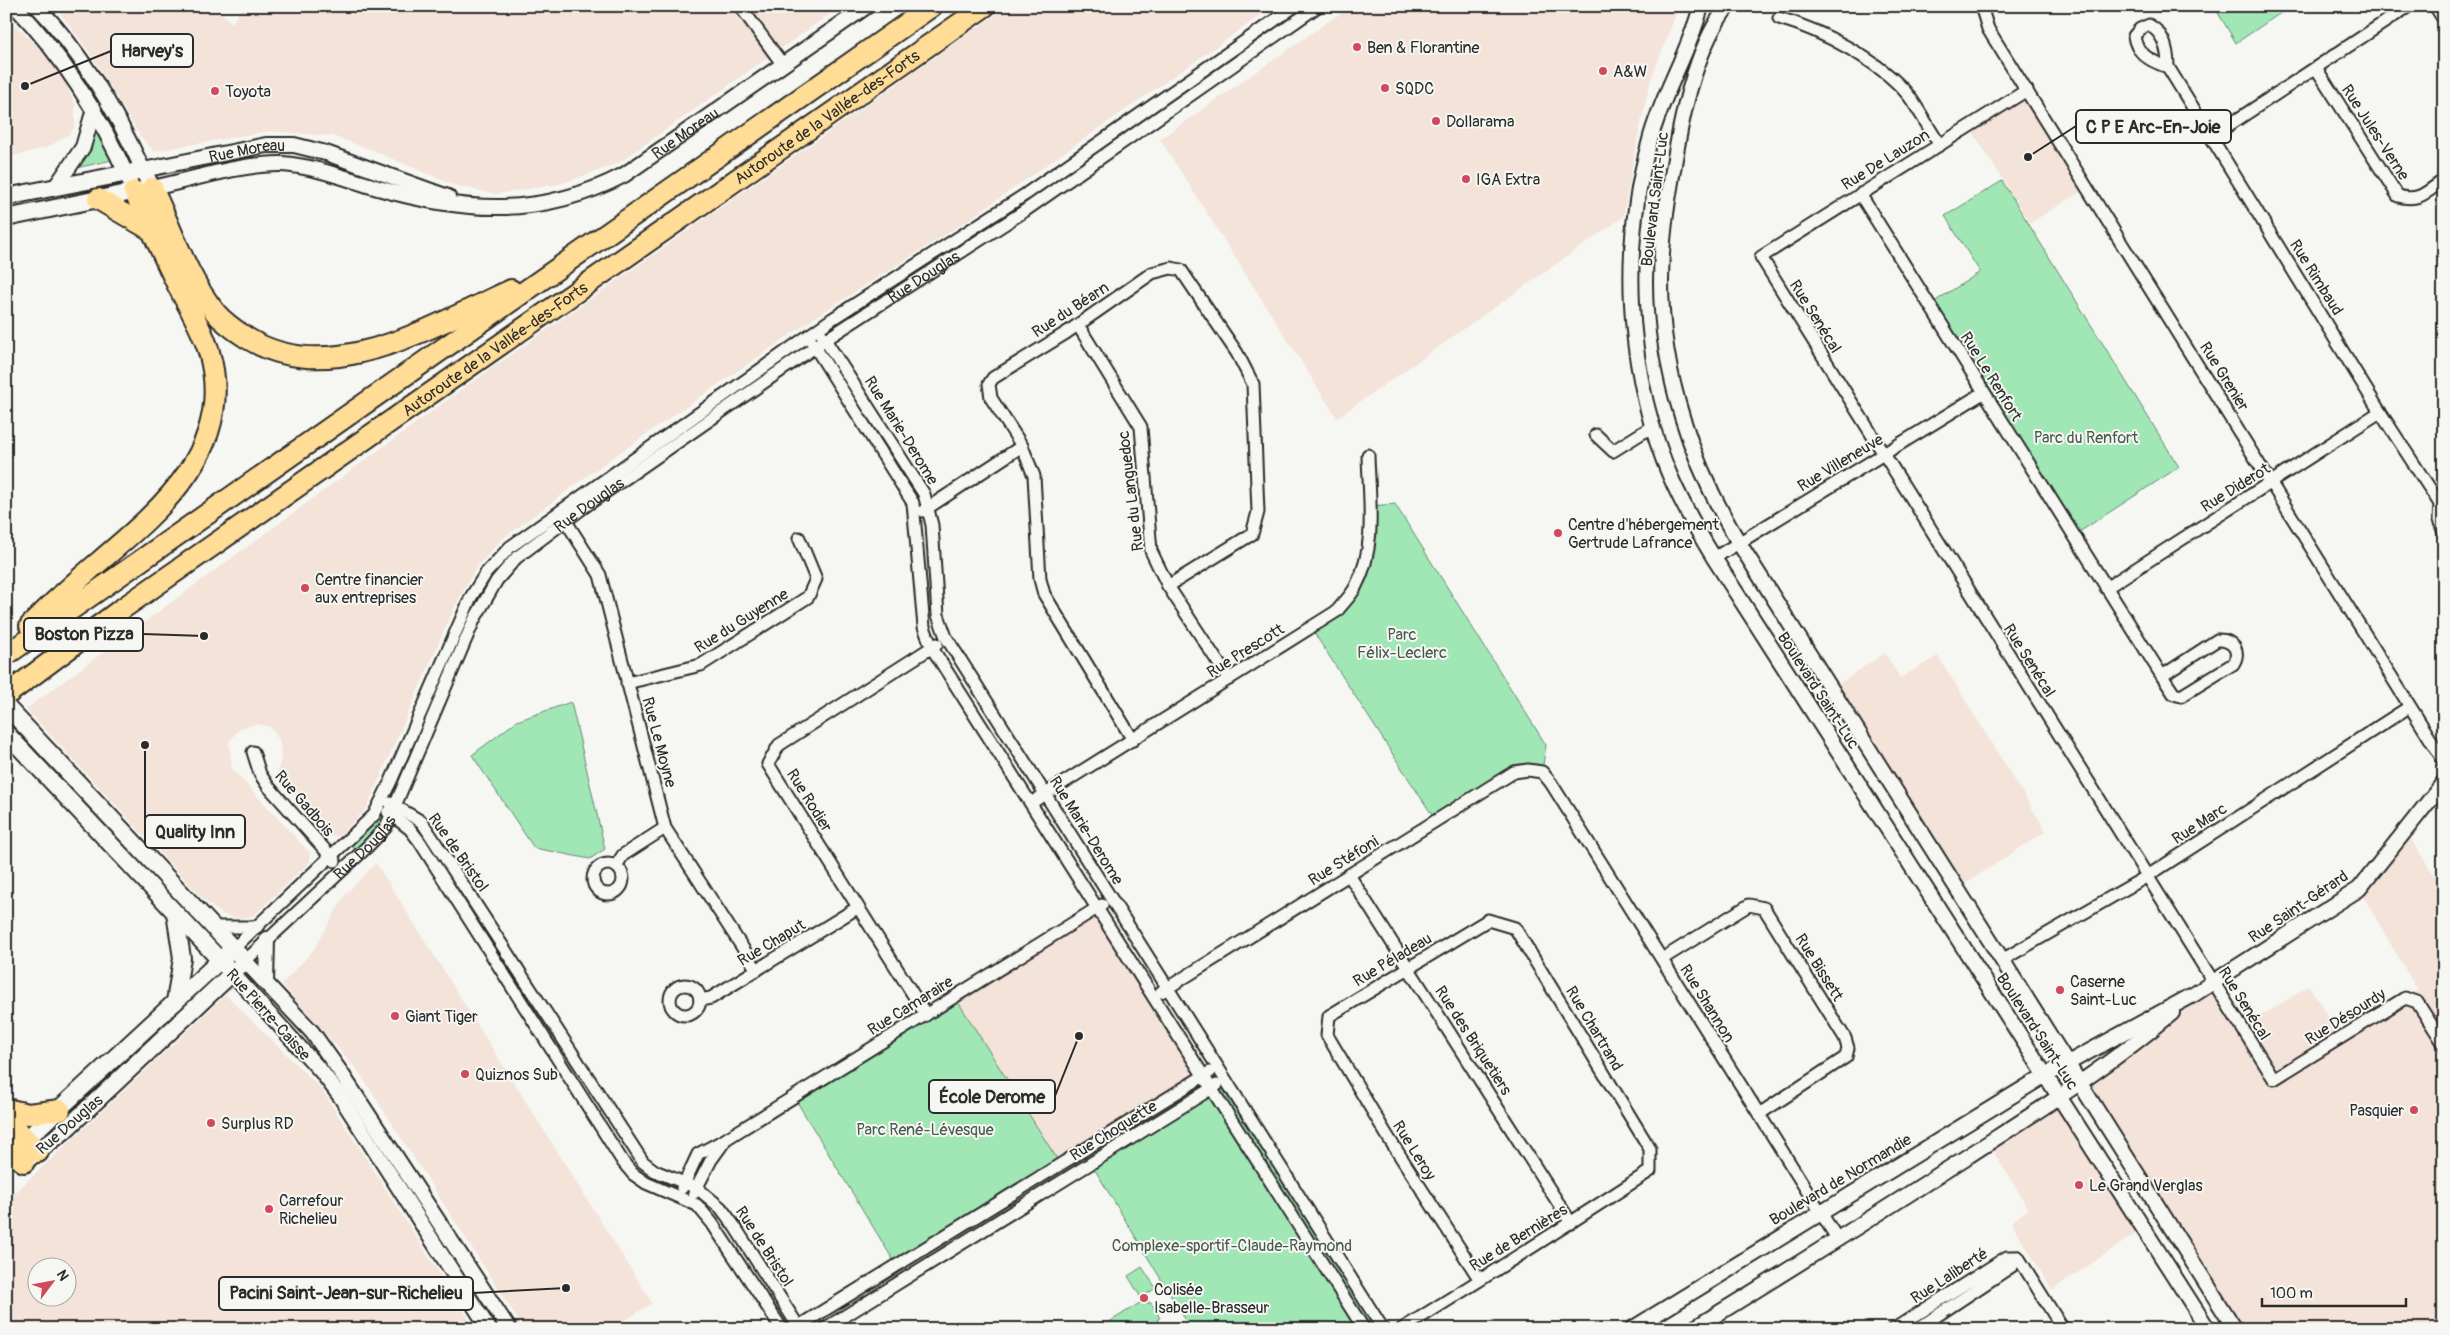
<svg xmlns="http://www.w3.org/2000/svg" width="2450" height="1335" font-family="Pangolin,sans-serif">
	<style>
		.built { fill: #f3e3d9; fill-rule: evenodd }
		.green { fill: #a0e7b5; stroke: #668970 }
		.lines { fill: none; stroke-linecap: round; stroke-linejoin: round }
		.minor-casing { stroke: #2b2b2b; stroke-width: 15 }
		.tertiary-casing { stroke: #2b2b2b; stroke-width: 18 }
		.secondary-casing { stroke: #2b2b2b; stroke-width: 20 }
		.motorway-casing { stroke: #2b2b2b; stroke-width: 24 }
		.minor { stroke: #f6f6f2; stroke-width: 11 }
		.tertiary { stroke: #f6f6f2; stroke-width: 14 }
		.secondary { stroke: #f6f6f2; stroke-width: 16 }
		.motorway { stroke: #ffdd96; stroke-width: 20 }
		.poi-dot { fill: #d1495b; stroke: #f6f6f2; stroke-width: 2 }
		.labels { text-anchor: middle; stroke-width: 4; stroke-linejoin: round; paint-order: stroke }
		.poi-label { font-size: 16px; fill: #2b2b2b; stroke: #f6f6f2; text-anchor: start }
		.street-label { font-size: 16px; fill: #2b2b2b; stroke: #f6f6f2 }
		.park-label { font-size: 16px; fill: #485a4e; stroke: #f6f6f2 }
		.leader { fill: none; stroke: #2b2b2b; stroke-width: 2 }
		.callout-dot { fill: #2b2b2b; stroke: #f6f6f2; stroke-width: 2 }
		.callout { fill: #f6f6f2; stroke: #2b2b2b; stroke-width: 2 }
		.callout-label { font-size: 18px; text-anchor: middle; font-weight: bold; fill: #2b2b2b }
	</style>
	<rect width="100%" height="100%" fill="#f6f6f2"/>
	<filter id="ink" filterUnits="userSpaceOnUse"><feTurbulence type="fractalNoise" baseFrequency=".02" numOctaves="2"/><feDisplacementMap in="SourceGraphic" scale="10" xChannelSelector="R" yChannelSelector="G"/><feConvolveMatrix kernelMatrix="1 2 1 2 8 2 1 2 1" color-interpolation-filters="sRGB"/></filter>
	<g filter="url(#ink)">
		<g class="built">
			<polygon points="55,6 214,6 232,23 243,6 841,6 617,164 560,184 496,194 456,186 370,149 332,136 270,131 154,151 141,137 90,53"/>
			<polygon points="1008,6 1274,6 962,224 820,314 609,460 502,539 475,569 454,608 366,809 339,836 330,836 277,775 281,758 280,741 270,727 258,724 243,727 236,732 229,743 232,769 310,853 310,862 253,916 238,918 224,915 206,902 26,709 461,390"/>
			<polygon points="1351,6 1679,6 1650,82 1637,140 1623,217 1337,418 1160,139"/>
			<polygon points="6,16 41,50 63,77 75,105 75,127 68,135 48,147 6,158"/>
			<polygon points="2027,90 2085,189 2030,223 1969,126"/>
			<polygon points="1885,653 1900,678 1938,656 2046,831 1957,889 1831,689"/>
			<polygon points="2404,829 2444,890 2444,1329 2235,1329 2080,1082 2213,983 2242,1028 2309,986 2341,1037 2418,991 2359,889"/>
			<polygon points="376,863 652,1303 611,1329 524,1329 359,1072 282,984 313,951 345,895"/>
			<polygon points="1097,908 1203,1076 1059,1162 955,997"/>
			<path d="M226 995 322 1090 475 1329H6V1191L16 1192ZM38 1268H68V1298H38Z"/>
			<polygon points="2059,1097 2144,1228 2052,1290 2011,1222 2029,1209 1988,1143"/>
		</g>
		<g class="green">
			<polygon points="2214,6 2291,6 2236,43"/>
			<polygon points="96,127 112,160 76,168"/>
			<polygon points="2002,181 2179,467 2073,536 1931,304 1980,272 1945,216"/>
			<polygon points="1395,504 1546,745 1542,772 1528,770 1436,821 1311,628 1356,586 1370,506"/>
			<polygon points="571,702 605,849 590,859 534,848 472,755 517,721"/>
			<polygon points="380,815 385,818 382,824 356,851 351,845 374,825"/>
			<polygon points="955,997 1059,1162 895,1263 794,1097"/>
			<path d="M121 1061 122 1063C98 1091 74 1115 44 1136L42 1135Z"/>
			<polygon points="1217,1081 1382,1329 1191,1329 1089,1160"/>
			<polygon points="1142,1267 1156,1288 1145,1295 1149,1301 1147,1303 1151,1303 1160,1318 1157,1320 1161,1327 1166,1323 1169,1329 1098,1329 1143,1301 1128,1276"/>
		</g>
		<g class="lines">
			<g class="minor-casing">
				<g id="minor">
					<polyline points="740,6 783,65"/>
					<polyline points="1981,6 1988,29 2444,761"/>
					<polyline points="2435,6 2444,20"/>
					<path d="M1779 18C1821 30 1881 61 1909 96 1920 111 1929 129 1940 145"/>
					<path d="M2168 67C2152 62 2136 54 2134 36L2140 29 2149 25C2164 33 2168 50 2168 67L2380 412 2440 504 2444 505"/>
					<path d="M2316 68 2398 196C2420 202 2426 192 2444 180"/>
					<polyline points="2027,90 1761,257 2274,1079 2405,998 2417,1002 2444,1044"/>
					<polyline points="2211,137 2409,6"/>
					<path d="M1860 194 2162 676 2174 694 2181 696 2233 664C2242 651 2232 639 2217 640L2162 676"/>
					<polyline points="1078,325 1141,427 1151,551 1168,586 1229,679"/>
					<polyline points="822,335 924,494 932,525 938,615 946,637 1383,1329"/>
					<polyline points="812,342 913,503 924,627 932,648 1364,1329"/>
					<polyline points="1596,435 1613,451 1653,426"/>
					<polyline points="2440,504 2439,520 2444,532"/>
					<polyline points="923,511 1022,446"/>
					<polyline points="562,515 600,575 665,828 757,970"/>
					<polyline points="1714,558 1983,393"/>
					<polyline points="2106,588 2380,412"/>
					<polyline points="627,683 701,665 808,597 816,579 799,538"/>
					<polyline points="1133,740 1044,594 1040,579 1034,476 1022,446 991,398 989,384 993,378 1066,333 1152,273 1171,268 1181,270 1237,353 1253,384 1258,512 1252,534 1168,586"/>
					<polyline points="253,752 260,774 268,786 335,861"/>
					<polyline points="390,803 422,822 643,1162 655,1171 697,1188 721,1208 735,1227 800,1329"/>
					<path d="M1031 803 1337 611C1343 603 1352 595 1356 586 1377 547 1369 497 1368 455"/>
					<polyline points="388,812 410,829 420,842 623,1162 633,1174 646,1183 697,1205 712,1223 782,1329"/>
					<circle cx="608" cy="879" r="15"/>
					<polyline points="616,866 623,855 665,828"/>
					<polyline points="1349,875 1571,1223"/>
					<polyline points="213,927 257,927"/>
					<polyline points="233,949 374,815 391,781 471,597 486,573 510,547 832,319 1026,194 1295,6"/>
					<polyline points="1662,959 1749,905 1764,908 1845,1038 1848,1048 1846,1057 1759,1114"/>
					<polyline points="2002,960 2146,877 2409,707"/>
					<path id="s1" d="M245 961 367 847 386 827 474 620 497 580 516 558 584 507 825 340 1023 212 1318 6"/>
					<circle cx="685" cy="1000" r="15"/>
					<polyline points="1161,992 1514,772 1528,770 1542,772 1551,783 1838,1240"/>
					<polyline points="700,1000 711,998 857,908"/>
					<polyline points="926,1015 768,764 779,745 937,644"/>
					<polyline points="682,1188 698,1154 726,1139 1102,905"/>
					<polyline points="694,1193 711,1160 724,1142"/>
					<polyline points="2018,1257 2063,1329"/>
					<polyline points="794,1329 1210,1072"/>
					<polyline points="824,1329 1217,1085"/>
					<path d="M1402 1329C1485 1277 1568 1225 1650 1171V1149L1515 928 1488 920 1329 1016 1327 1035 1388 1137 1480 1280"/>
					<polyline points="1894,1329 2007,1257 2018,1257 2012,1266 1917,1329"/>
				</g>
			</g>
			<g class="tertiary-casing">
				<g id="tertiary">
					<path d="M15 6C65 58 101 117 130 182"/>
					<path id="s2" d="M37 6C82 53 116 111 143 170L266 145H294L326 153 448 197"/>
					<path d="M1701 6C1689 53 1662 94 1650 140 1621 244 1626 360 1664 461 1677 495 1695 527 1714 558L2208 1329"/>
					<path d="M1728 6C1700 40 1684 104 1677 147 1669 192 1661 236 1661 282 1661 374 1692 465 1739 543L2235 1329"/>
					<polyline points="56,186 83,147 94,109"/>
					<path id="s3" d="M152 188C191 180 243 163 282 164 314 166 347 179 378 188 465 213 542 218 624 175L867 6"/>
					<polyline points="245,961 312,1032 339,1070 509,1329"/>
					<polyline points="233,974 321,1071 340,1096 489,1329"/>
					<polyline points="266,983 267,939"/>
					<polyline points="1632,1329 2044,1076 2193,995 2359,889 2444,782"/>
					<path d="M1693 1329C1784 1273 1875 1216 1965 1158 2036 1112 2107 1068 2172 1013"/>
				</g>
			</g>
			<g class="secondary-casing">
				<g id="secondary">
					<polyline points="6,197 143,170 152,188 6,218"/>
					<polyline points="6,706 245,961 64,1131 28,1159"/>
					<polyline points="6,733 233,974"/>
					<polyline points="175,1002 182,958 175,913"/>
					<polyline points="18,1147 228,953"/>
				</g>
			</g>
			<g class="motorway-casing">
				<g id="motorway">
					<path d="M152 188C172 229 186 276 215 312 224 323 236 331 247 338 331 390 433 325 511 290"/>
					<polyline points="98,199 151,230"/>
					<path d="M30 626C50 605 71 586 93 567 159 511 237 449 209 352 202 328 188 306 177 284 162 253 148 222 134 191"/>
					<polyline points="6,655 932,6"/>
					<path id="s4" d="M6 695 119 611 985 6"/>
					<polyline points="6,1109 28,1114 60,1110"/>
					<polyline points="6,1112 16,1129 38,1152"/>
					<polyline points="6,1149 24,1162"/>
				</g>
			</g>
			<use href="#minor" class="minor"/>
			<use href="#tertiary" class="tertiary"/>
			<use href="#secondary" class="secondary"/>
			<use href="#motorway" class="motorway"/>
		</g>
	</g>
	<g class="poi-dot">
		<circle cx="1357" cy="47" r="5"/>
		<circle cx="1603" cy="71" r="5"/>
		<circle cx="1385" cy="88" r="5"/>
		<circle cx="215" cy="91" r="5"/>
		<circle cx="1436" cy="121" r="5"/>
		<circle cx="1466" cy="179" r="5"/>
		<circle cx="1558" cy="533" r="5"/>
		<circle cx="305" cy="588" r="5"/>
		<circle cx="2060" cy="990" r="5"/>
		<circle cx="395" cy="1016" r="5"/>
		<circle cx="465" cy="1074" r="5"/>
		<circle cx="2414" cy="1110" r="5"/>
		<circle cx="211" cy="1123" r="5"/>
		<circle cx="2079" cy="1185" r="5"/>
		<circle cx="269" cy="1209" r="5"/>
		<circle cx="1144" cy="1298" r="5"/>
	</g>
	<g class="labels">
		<g class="poi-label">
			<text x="1367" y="53">Ben &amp; Florantine</text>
			<text x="1613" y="77">A&amp;W</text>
			<text x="1395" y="94">SQDC</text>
			<text x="225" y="97">Toyota</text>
			<text x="1446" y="127">Dollarama</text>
			<text x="1476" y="185">IGA Extra</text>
			<text x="1568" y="530">Centre d'hébergement<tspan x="1568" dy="18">Gertrude Lafrance</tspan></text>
			<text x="315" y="585">Centre financier<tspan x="315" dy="18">aux entreprises</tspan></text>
			<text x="2070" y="987">Caserne<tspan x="2070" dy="18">Saint-Luc</tspan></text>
			<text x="405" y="1022">Giant Tiger</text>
			<text x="475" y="1080">Quiznos Sub</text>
			<text x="2404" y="1116" text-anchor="end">Pasquier</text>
			<text x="221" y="1129">Surplus RD</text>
			<text x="2089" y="1191">Le Grand Verglas</text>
			<text x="279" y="1206">Carrefour<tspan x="279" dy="18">Richelieu</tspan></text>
			<text x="1154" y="1295">Colisée<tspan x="1154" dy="18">Isabelle-Brasseur</tspan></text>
		</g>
		<g class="street-label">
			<text dy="6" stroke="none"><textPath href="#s4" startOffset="1004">Autoroute de la Vallée-des-Forts</textPath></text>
			<text transform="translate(2376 132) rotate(57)" y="6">Rue Jules-Verne</text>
			<text dy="6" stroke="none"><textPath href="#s3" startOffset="559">Rue Moreau</textPath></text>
			<text dy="6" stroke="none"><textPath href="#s2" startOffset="302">Rue Moreau</textPath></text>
			<text transform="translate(1885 159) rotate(-32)" y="6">Rue De Lauzon</text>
			<text transform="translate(1654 199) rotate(-83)" y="6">Boulevard Saint-Luc</text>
			<text dy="6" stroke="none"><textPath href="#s1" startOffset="990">Rue Douglas</textPath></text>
			<text transform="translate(2317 277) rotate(58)" y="6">Rue Rimbaud</text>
			<text transform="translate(1070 309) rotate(-33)" y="6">Rue du Béarn</text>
			<text transform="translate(1816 316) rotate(58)" y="6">Rue Senécal</text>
			<text dy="6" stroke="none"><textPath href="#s4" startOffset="599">Autoroute de la Vallée-des-Forts</textPath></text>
			<text transform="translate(1992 376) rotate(58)" y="6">Rue Le Renfort</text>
			<text transform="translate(2225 376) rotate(58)" y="6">Rue Grenier</text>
			<text transform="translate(902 430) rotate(58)" y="6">Rue Marie-Derome</text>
			<text transform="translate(1840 462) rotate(-31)" y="6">Rue Villeneuve</text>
			<text transform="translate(2235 487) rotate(-32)" y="6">Rue Diderot</text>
			<text transform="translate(1130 491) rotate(-97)" y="6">Rue du Languedoc</text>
			<text dy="6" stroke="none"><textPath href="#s1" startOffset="585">Rue Douglas</textPath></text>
			<text transform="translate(741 620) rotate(-32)" y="6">Rue du Guyenne</text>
			<text transform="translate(1245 650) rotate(-32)" y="6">Rue Prescott</text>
			<text transform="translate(2030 660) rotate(58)" y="6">Rue Senécal</text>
			<text transform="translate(1819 690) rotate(57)" y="6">Boulevard Saint-Luc</text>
			<text transform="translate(660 742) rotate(75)" y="6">Rue Le Moyne</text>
			<text transform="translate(810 800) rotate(58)" y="6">Rue Rodier</text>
			<text transform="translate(305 803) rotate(49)" y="6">Rue Gadbois</text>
			<text transform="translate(2199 823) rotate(-33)" y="6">Rue Marc</text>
			<text transform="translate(1087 830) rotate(58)" y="6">Rue Marie-Derome</text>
			<text dy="6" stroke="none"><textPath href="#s1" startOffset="165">Rue Douglas</textPath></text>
			<text transform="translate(459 852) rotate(55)" y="6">Rue de Bristol</text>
			<text transform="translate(1343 860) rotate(-32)" y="6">Rue Stéfoni</text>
			<text transform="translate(2298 906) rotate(-34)" y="6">Rue Saint-Gérard</text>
			<text transform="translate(771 942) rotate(-31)" y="6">Rue Chaput</text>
			<text transform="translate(1392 959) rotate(-31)" y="6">Rue Péladeau</text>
			<text transform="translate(1820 967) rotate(58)" y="6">Rue Bissett</text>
			<text transform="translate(1708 1003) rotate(58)" y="6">Rue Shannon</text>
			<text transform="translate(2245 1003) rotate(58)" y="6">Rue Senécal</text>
			<text transform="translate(910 1005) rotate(-32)" y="6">Rue Camaraire</text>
			<text transform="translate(269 1014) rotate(48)" y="6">Rue Pierre-Caisse</text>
			<text transform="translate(2345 1016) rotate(-32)" y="6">Rue Désourdy</text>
			<text transform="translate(1595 1028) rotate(59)" y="6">Rue Chartrand</text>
			<text transform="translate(2038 1031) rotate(57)" y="6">Boulevard Saint-Luc</text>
			<text transform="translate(1474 1040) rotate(57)" y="6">Rue des Briquetiers</text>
			<text transform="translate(69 1124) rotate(-41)" y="6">Rue Douglas</text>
			<text transform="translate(1113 1130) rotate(-32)" y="6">Rue Choquette</text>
			<text transform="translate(1415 1150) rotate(58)" y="6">Rue Leroy</text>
			<text transform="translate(1840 1179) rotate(-31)" y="6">Boulevard de Normandie</text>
			<text transform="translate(1518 1237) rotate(-32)" y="6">Rue de Bernières</text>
			<text transform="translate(765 1246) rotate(57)" y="6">Rue de Bristol</text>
			<text transform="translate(1949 1275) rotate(-33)" y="6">Rue Laliberté</text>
		</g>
		<g class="park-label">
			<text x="2086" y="443">Parc du Renfort</text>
			<text x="1402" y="640">Parc<tspan x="1402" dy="18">Félix-Leclerc</tspan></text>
			<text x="925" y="1135">Parc René-Lévesque</text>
			<text x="1232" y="1251">Complexe-sportif-Claude-Raymond</text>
		</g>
	</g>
	<path class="leader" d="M25 86L111 51M2028 157L2076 126M204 636L143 634M145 745L145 832M1079 1036L1055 1096M566 1288L473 1293"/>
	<g class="callout-dot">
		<circle cx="25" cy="86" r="5"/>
		<circle cx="2028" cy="157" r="5"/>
		<circle cx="204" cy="636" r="5"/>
		<circle cx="145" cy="745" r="5"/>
		<circle cx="1079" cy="1036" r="5"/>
		<circle cx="566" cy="1288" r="5"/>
	</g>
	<g class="callout">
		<rect x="111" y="34" width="82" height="33" rx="5"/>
		<rect x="2076" y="110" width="155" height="33" rx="5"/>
		<rect x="24" y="618" width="119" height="33" rx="5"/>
		<rect x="145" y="815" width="100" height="33" rx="5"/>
		<rect x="929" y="1080" width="126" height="33" rx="5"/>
		<rect x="219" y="1277" width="254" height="33" rx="5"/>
	</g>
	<g class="callout-label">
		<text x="152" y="57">Harvey's</text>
		<text x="2153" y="133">C P E Arc-En-Joie</text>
		<text x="84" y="640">Boston Pizza</text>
		<text x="195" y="838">Quality Inn</text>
		<text x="992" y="1103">École Derome</text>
		<text x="346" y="1299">Pacini Saint-Jean-sur-Richelieu</text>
	</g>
	<rect width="2450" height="1335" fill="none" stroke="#f6f6f2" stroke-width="25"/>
	<rect x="12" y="12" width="2425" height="1310" fill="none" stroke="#2b2b2b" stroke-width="2" filter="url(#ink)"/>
	<g transform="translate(52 1282) rotate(58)"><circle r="24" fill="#f6f6f2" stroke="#a5a5a2"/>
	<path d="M0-4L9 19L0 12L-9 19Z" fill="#d1495b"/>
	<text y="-8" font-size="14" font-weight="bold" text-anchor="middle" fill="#2b2b2b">N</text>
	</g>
	<path d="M2262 1298v8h144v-8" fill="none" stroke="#2b2b2b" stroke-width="2.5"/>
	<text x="2270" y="1298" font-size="15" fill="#2b2b2b" stroke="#f6f6f2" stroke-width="4" paint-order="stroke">100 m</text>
</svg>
